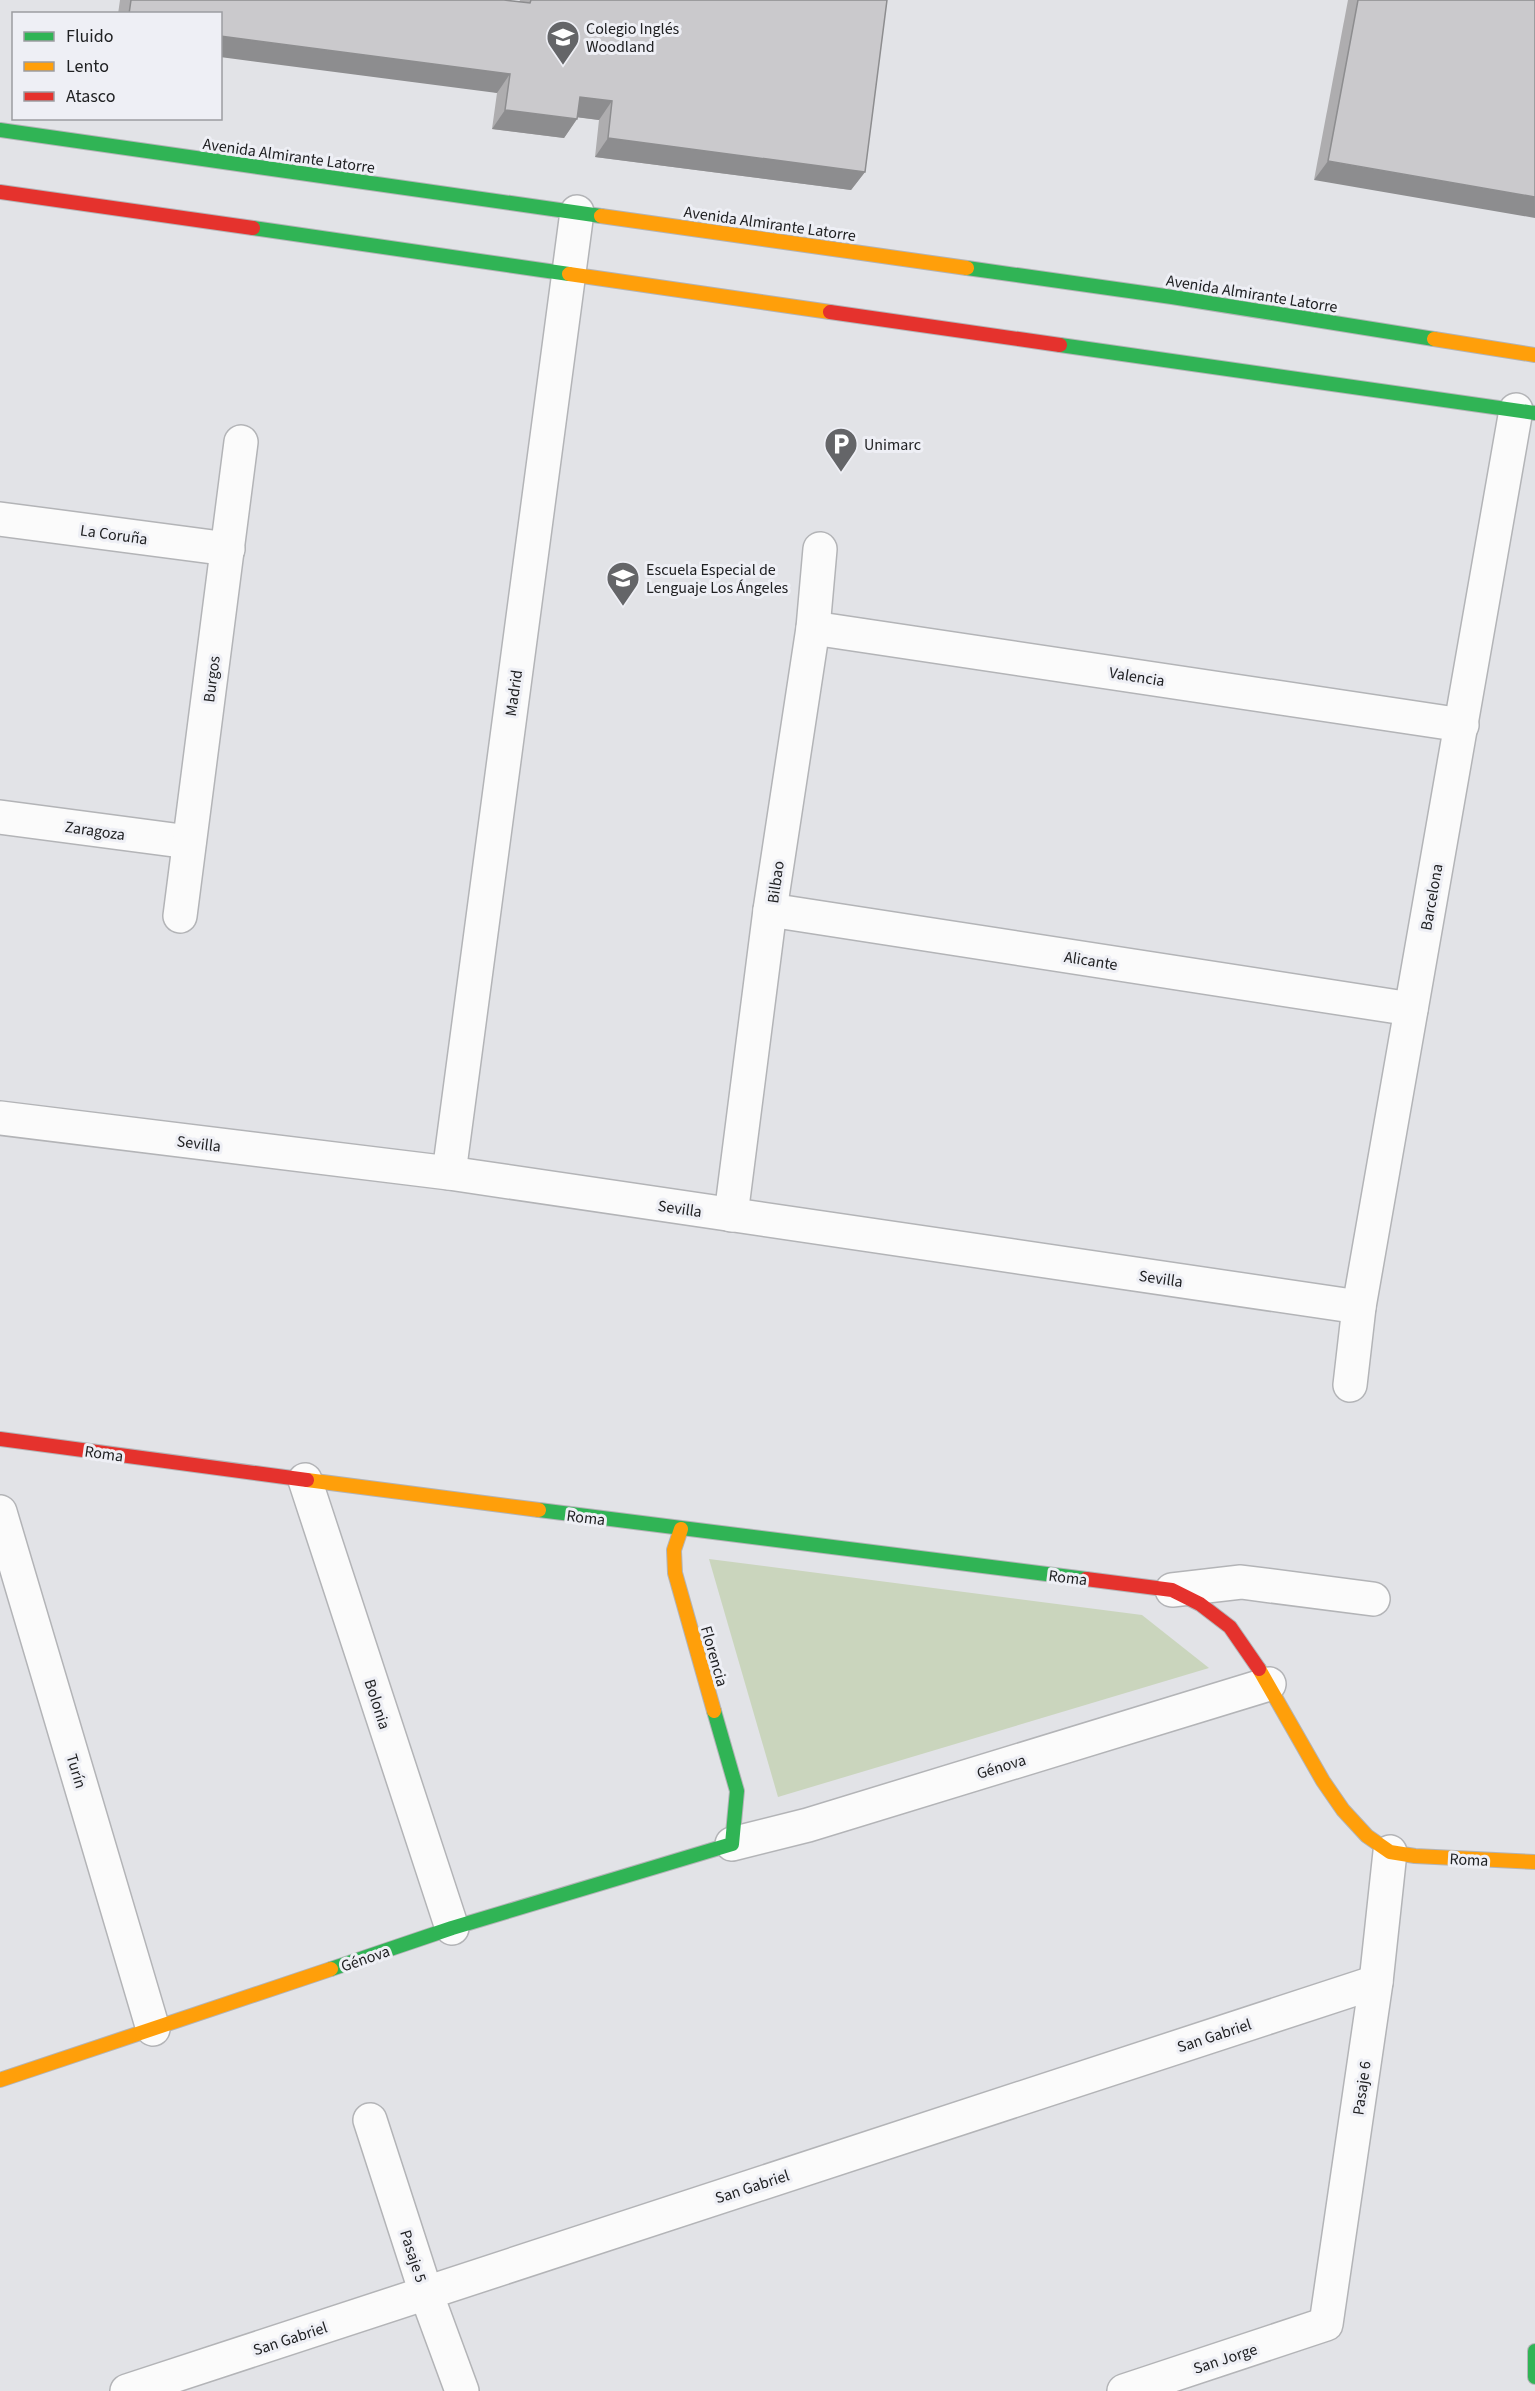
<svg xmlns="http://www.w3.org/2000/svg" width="1535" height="2391" font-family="'Source Sans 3',sans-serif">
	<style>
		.green { fill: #cad5bd }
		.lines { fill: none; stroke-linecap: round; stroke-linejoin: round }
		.street-casing { stroke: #b3b4b7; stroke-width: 36 }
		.fast-casing { stroke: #b3b4b7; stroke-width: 16 }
		.slow-casing { stroke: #b3b4b7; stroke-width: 16 }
		.jam-casing { stroke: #b3b4b7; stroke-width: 16 }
		.street { stroke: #fbfbfb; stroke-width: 33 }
		.fast { stroke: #30b455; stroke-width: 14 }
		.slow { stroke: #ff9f0a; stroke-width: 14 }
		.jam { stroke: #e5322d; stroke-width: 14 }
		.wall { fill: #aeadaf }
		.shaded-wall { fill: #8d8d8f }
		.building { fill: #cac9cc; stroke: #8d8d8f; stroke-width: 1.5 }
		.labels { text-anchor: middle; stroke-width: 6; stroke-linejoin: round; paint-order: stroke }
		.poi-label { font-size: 16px; fill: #202123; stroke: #eeeff5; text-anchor: start }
		.street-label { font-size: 16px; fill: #202123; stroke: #eeeff5 }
	</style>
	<rect width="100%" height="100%" fill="#e2e3e7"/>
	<polygon class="green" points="709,1559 1142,1615 1209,1668 778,1797"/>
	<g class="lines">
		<g class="street-casing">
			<g id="street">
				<polyline points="0,519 228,549"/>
				<polyline points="813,628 1462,725"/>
				<polyline points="0,817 189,842"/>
				<polyline points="770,910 1411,1009"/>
				<polyline points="180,916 241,442"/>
				<polyline points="0,1118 449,1173 1359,1307"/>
				<polyline points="449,1173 577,212"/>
				<polyline points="731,1215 770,910 813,628 820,549"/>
				<polyline points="1350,1385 1359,1307 1516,410"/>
				<polyline points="305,1480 452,1928"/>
				<polyline points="0,1512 153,2029"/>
				<polyline points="1172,1590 1241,1582 1373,1599"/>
				<polyline points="732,1844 808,1825 1269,1684"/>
				<polyline points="370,2120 426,2293 462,2391"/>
				<polyline points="127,2391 1376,1982"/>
				<polyline points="1124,2391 1326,2324 1376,1982 1390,1852"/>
			</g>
		</g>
		<g class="fast-casing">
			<g id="fast">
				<polyline points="0,130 601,216"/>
				<polyline points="253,228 569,274"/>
				<polyline points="967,268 1172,297 1434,339"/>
				<polyline points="1060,345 1535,413"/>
				<polyline points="539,1510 1086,1579"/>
				<polyline points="331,1969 452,1928 732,1844 737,1791 714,1711"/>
				<polyline points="1535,2351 1535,2377"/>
			</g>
		</g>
		<g class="slow-casing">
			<g id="slow">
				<polyline points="601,216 967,268"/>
				<polyline points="569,274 830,312"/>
				<polyline points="1434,339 1535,355"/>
				<polyline points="307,1480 539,1510"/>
				<polyline points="681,1529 674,1550 675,1573 714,1711"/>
				<polyline points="1259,1669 1323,1781 1343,1810 1367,1836 1390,1852 1415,1856 1535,1862"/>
				<polyline points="0,2080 331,1969"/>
			</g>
		</g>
		<g class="jam-casing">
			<g id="jam">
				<polyline points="0,192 253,228"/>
				<polyline points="830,312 1060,345"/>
				<polyline points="0,1439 307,1480"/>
				<polyline points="1086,1579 1172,1590 1200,1604 1230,1627 1259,1669"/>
			</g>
		</g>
		<use href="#street" class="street"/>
		<use href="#fast" class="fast"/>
		<use href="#slow" class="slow"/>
		<use href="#jam" class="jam"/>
	</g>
	<g class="wall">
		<polygon points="120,0 504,0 519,2 520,0 887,0 865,172 851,190 595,157 599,120 577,117 577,119 564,138 492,129 497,93 220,14 118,14"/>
		<polygon points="1348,0 1535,0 1314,180"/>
	</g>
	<g class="shaded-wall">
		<polygon points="220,36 510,74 497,93 220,57"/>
		<polygon points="580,97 612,101 599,120 567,116"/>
		<polygon points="505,110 577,119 564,138 492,129"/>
		<polygon points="608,138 865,172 851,190 595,157"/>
		<polygon points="1328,161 1535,197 1535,218 1314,180"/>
	</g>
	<g class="building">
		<polygon points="131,0 504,0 530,3 531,0 887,0 865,172 608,138 612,101 580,97 577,119 505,110 510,74 220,36 220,14 129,14"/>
		<polygon points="1358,0 1535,0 1535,197 1328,161"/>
	</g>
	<defs>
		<g id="school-pin" transform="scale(1.725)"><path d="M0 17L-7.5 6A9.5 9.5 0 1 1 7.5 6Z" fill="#646568" stroke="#eeeff5"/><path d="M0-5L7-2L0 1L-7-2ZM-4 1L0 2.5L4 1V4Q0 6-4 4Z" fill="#fff"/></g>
		<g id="parking-pin" transform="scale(1.725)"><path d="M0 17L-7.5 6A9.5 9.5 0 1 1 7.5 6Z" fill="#646568" stroke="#eeeff5"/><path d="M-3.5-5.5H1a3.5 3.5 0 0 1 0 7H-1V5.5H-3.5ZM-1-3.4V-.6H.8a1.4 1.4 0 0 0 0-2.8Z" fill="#fff"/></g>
	</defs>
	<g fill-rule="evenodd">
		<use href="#school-pin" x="563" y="37"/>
		<use href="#parking-pin" x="841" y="444"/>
		<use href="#school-pin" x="623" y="578"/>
	</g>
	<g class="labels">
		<g class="poi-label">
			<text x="586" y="34">Colegio Inglés<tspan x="586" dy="18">Woodland</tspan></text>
			<text x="864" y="450">Unimarc</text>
			<text x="646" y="575">Escuela Especial de<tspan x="646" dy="18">Lenguaje Los Ángeles</tspan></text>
		</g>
		<g class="street-label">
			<text transform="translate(289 155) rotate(8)" y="6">Avenida Almirante Latorre</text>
			<text transform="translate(770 223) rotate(8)" y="6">Avenida Almirante Latorre</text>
			<text transform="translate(1252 293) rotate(9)" y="6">Avenida Almirante Latorre</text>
			<text transform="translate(114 534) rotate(8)" y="6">La Coruña</text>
			<text transform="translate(1137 676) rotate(9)" y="6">Valencia</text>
			<text transform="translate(211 679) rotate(-83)" y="6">Burgos</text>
			<text transform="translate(513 693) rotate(-82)" y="6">Madrid</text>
			<text transform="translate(95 830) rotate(8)" y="6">Zaragoza</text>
			<text transform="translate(775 882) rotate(-82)" y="6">Bilbao</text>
			<text transform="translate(1431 897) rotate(-80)" y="6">Barcelona</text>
			<text transform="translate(1091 960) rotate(9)" y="6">Alicante</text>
			<text transform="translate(199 1143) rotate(7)" y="6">Sevilla</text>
			<text transform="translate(680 1208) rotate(8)" y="6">Sevilla</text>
			<text transform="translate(1161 1278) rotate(8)" y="6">Sevilla</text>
			<text transform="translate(104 1453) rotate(8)" y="6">Roma</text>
			<text transform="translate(586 1517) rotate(7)" y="6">Roma</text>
			<text transform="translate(1068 1577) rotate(7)" y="6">Roma</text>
			<text transform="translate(715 1656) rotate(74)" y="6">Florencia</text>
			<text transform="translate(378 1704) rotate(72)" y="6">Bolonia</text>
			<text transform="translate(1001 1766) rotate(-17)" y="6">Génova</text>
			<text transform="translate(77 1771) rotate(73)" y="6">Turín</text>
			<text transform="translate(1469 1859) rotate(3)" y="6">Roma</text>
			<text transform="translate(365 1958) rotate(-19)" y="6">Génova</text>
			<text transform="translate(1214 2035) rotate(-18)" y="6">San Gabriel</text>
			<text transform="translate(1361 2088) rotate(-82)" y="6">Pasaje 6</text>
			<text transform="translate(752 2186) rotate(-18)" y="6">San Gabriel</text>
			<text transform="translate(414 2256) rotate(72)" y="6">Pasaje 5</text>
			<text transform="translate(290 2338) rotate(-18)" y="6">San Gabriel</text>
			<text transform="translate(1225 2358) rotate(-18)" y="6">San Jorge</text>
		</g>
	</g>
	<rect x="12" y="12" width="210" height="108" fill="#eeeff5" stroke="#9c9da1" stroke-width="1.5"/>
	<rect x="24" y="32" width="30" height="9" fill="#30b455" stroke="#9c9da1" stroke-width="1.5"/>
	<text x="66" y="42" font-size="18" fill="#202123">Fluido</text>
	<rect x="24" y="62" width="30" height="9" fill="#ff9f0a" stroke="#9c9da1" stroke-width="1.5"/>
	<text x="66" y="72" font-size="18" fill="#202123">Lento</text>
	<rect x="24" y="92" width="30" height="9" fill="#e5322d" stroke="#9c9da1" stroke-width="1.5"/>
	<text x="66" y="102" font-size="18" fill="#202123">Atasco</text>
</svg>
